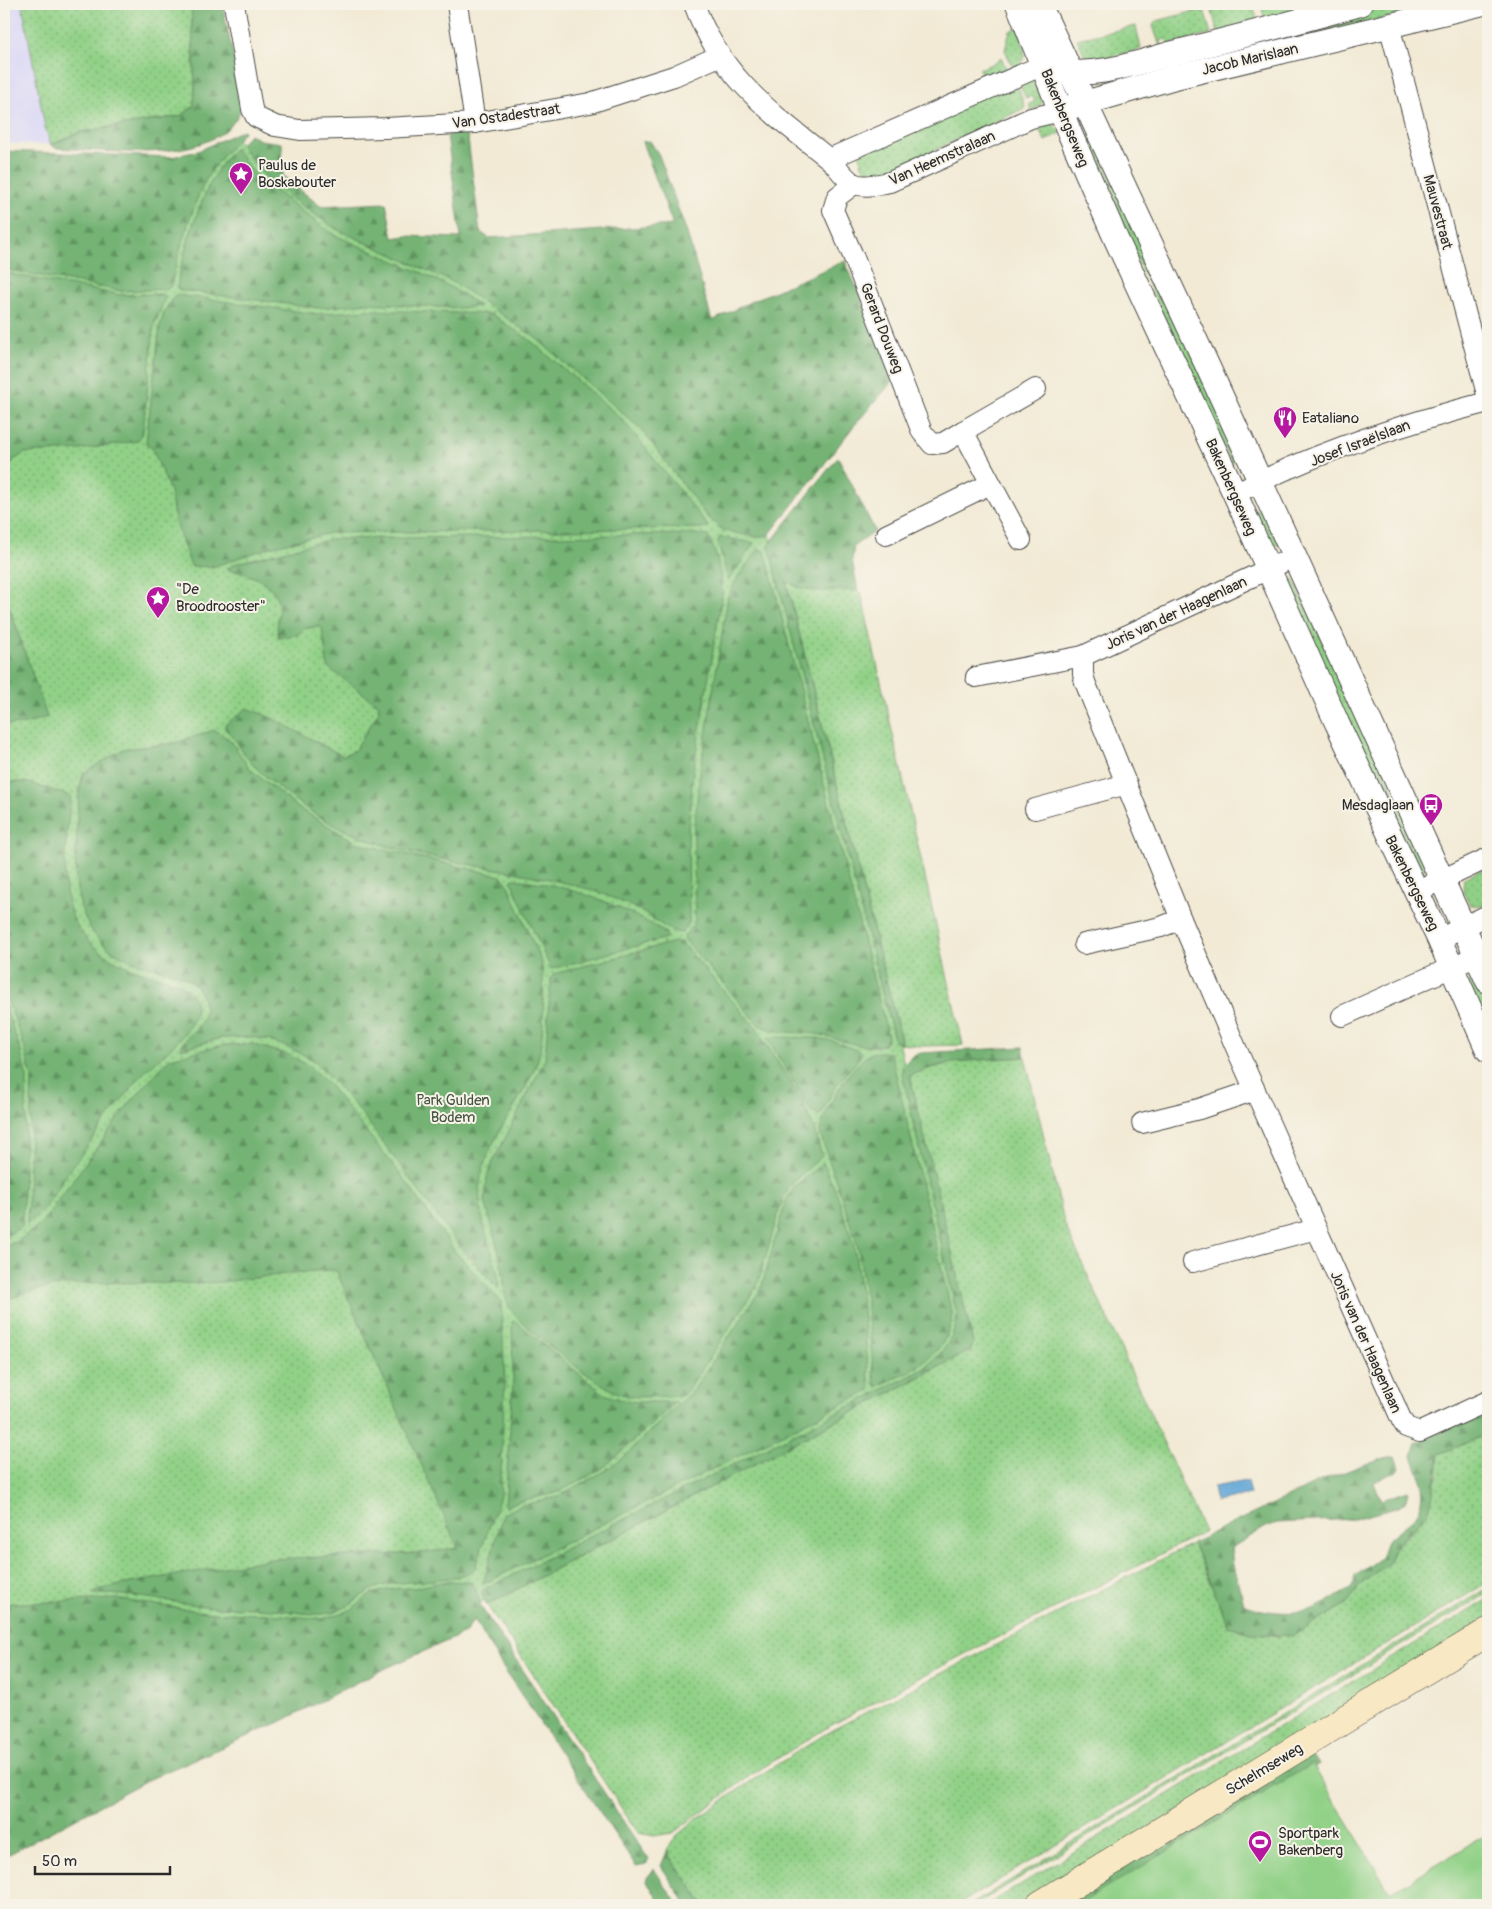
<svg xmlns="http://www.w3.org/2000/svg" width="1492" height="1909" font-family="Pangolin,sans-serif">
	<style>
		.built { fill: #d9d7f8 }
		.grass { fill: url(#grass-dots); stroke: #5e7e59 }
		.forest { fill: url(#forest-firs); stroke: #506f50 }
		.pitch { fill: #91d187; stroke: #5e7e59 }
		.water { fill: #61a6d6; stroke: #466880 }
		.lines { fill: none; stroke-linecap: round; stroke-linejoin: round }
		.minor-casing { stroke: #494844; stroke-width: 22 }
		.tertiary-casing { stroke: #494844; stroke-width: 26 }
		.secondary-casing { stroke: #494844; stroke-width: 29 }
		.minor { stroke: #fff; stroke-width: 20 }
		.tertiary { stroke: #fff; stroke-width: 24 }
		.secondary { stroke: #f8e8c3; stroke-width: 28 }
		.labels { text-anchor: middle; stroke-width: 4; stroke-linejoin: round; paint-order: stroke }
		.street-label { font-size: 15px; fill: #2b2b2b; stroke: #f7f3e8 }
		.poi-label { font-size: 15px; fill: #2b2b2b; stroke: #f7f3e8; text-anchor: start }
		.park-label { font-size: 15px; fill: #445442; stroke: #f7f3e8 }
	</style>
	<defs>
		<pattern id="grass-dots" width="8" height="8" patternUnits="userSpaceOnUse" patternTransform="scale(1.25)"><rect width="8" height="8" fill="#91d187"/><path d="M2 2h.1M6 6h.1" fill="none" stroke="#77aa6f" stroke-width="1.8" stroke-linecap="round"/></pattern>
		<pattern id="forest-firs" width="22" height="20" patternUnits="userSpaceOnUse" patternTransform="scale(1.25)"><rect width="22" height="20" fill="#74b374"/><path d="M5 1l3.5 6h-7zM16 11l3.5 6h-7z" fill="#5f925f"/></pattern>
	</defs>
	<rect width="100%" height="100%" fill="#f7f3e8"/>
	<filter id="ink" filterUnits="userSpaceOnUse"><feTurbulence type="fractalNoise" baseFrequency=".02" numOctaves="2"/><feDisplacementMap in="SourceGraphic" scale="10" xChannelSelector="R" yChannelSelector="G"/><feConvolveMatrix kernelMatrix="1 2 1 2 8 2 1 2 1" color-interpolation-filters="sRGB"/></filter>
	<filter id="wash" filterUnits="userSpaceOnUse"><feTurbulence type="fractalNoise" baseFrequency=".0096" numOctaves="4" result="noise"/><feDisplacementMap in="SourceGraphic" scale="20" xChannelSelector="R" yChannelSelector="G"/><feGaussianBlur stdDeviation="1.12" result="paint"/><feColorMatrix in="noise" values="0 0 0 0 0 0 0 0 0 0 0 0 0 0 0 0 0 1.4 0 .05"/><feComposite in="paint" operator="in"/></filter>
	<g filter="url(#wash)">
		<rect width="100%" height="100%" fill="#f2ead5"/>
		<polygon class="built" points="4,4 22,4 45,127 51,145 4,143"/>
		<g class="grass">
			<polygon points="22,4 191,4 195,87 194,106 181,116 80,132 51,145 45,127"/>
			<polygon points="1230,4 1253,4 1258,23 1218,33 1211,8"/>
			<polygon points="1261,4 1306,4 1307,8 1265,21"/>
			<polygon points="1381,4 1425,4 1423,8 1156,78 1154,66"/>
			<polygon points="1204,9 1211,34 1168,45 1166,39 1161,40 1162,46 1160,46 1153,26 1156,21"/>
			<polygon points="1136,26 1141,49 1088,62 1077,39"/>
			<path d="M1019 27C1023 44 1031 59 1014 70L1005 50 1010 31Z"/>
			<polygon points="1001,57 1008,73 1005,75 998,73 984,79 979,69 997,62"/>
			<polygon points="1036,77 1045,99 1038,107 1031,110 1029,104 1035,102 1032,96 1026,98 1018,81"/>
			<path d="M1008 85 1019 89 1025 108 873 179C864 172 860 164 860 152Z"/>
			<polygon points="1035,121 1052,123 1061,133 1045,141"/>
			<polygon points="1092,135 1240,457 1236,461 1231,462 1082,140 1086,136"/>
			<polygon points="235,137 262,169 319,209 378,238 538,247 769,530 898,1037 966,1341 939,1363 875,1397 468,1609 4,1845 4,152 173,159 200,155"/>
			<polygon points="1258,508 1265,511 1279,544 1267,550 1252,513"/>
			<polygon points="1293,579 1428,865 1424,871 1420,871 1284,592 1287,580"/>
			<path d="M786 580C790 583 795 586 800 587 814 591 854 586 861 593L963 1045 921 1046 902 1044Z"/>
			<polygon points="1488,867 1488,906 1470,905 1463,890 1464,878"/>
			<path d="M1473 978C1492 983 1488 1027 1488 1044L1467 984Z"/>
			<path d="M1025 1057 1065 1225 1204 1532 959 1657 828 1727 751 1775 673 1833 654 1836 638 1833 487 1605 971 1350 973 1343 910 1076C945 1059 987 1060 1025 1057Z"/>
			<polygon points="1488,1434 1488,1582 958,1905 704,1905 670,1856 668,1849 676,1836 695,1820 754,1779 830,1731 1193,1543 1210,1584 1238,1630 1278,1636 1346,1604 1356,1593 1358,1586 1388,1564 1394,1548 1416,1527 1437,1477 1439,1454"/>
			<polygon points="1488,1588 1488,1593 1433,1626 975,1905 970,1905"/>
			<polygon points="1488,1599 1488,1622 1025,1905 987,1905"/>
		</g>
		<g class="forest">
			<path d="M191 4H222L243 102C227 169 107 150 56 148L51 145 80 132 181 116 194 106 195 87Z"/>
			<path d="M243 130 244 132C231 147 215 162 206 180 192 205 177 257 171 286L168 289 121 291 4 269V151L172 157 198 151Z"/>
			<polygon points="467,132 480,232 489,238 673,225 642,142 650,141 659,155 687,233 712,321 752,301 845,261 894,374 891,383 853,427 769,535 757,537 724,531 706,515 641,429 536,338 455,283 336,229 291,198 262,173 242,147 242,143 250,134 260,140 282,143 283,176 320,206 386,203 393,238 405,236 461,238 447,135"/>
			<path d="M235 148 256 176 332 234 422 273 452 288 480 306 459 308 368 303 318 308 179 290 177 287C184 247 205 176 235 148Z"/>
			<polygon points="4,273 120,295 161,294 166,296 154,325 143,431 138,441 78,450 25,453 15,459 4,471"/>
			<path d="M177 295 317 314 368 310 491 314 531 341 622 419 708 526 707 528 330 533 274 546 212 567 191 566 175 521 170 491 152 448 147 445 146 442 160 326C163 316 167 301 177 295Z"/>
			<polygon points="838,457 875,531 854,546 852,560 858,590 815,591 798,587 786,581 902,1044 895,1042 894,1039 769,547 771,542"/>
			<path d="M696 534 708 536C717 553 722 576 722 595L693 772 688 830 689 923 681 933C667 932 653 917 641 911 623 902 601 892 581 887 489 861 378 863 299 803 285 792 269 780 255 767 244 756 238 740 225 729V725L247 708 272 718 343 756 355 750 379 711V705L330 669 327 664 322 628 320 626 303 629 298 635 279 637C276 630 278 618 279 609 279 582 248 574 226 569L237 563 331 539Z"/>
			<polygon points="720,537 754,543 728,581 718,542"/>
			<path d="M759 549 765 551 888 1037 884 1045C856 1050 842 1038 816 1034 794 1031 781 1035 759 1025L685 940 684 936 695 923 694 830 700 773 728 596 739 575Z"/>
			<polygon points="4,600 7,600 47,717 26,724 4,725"/>
			<path d="M214 730 230 740 250 769 298 808 357 843 501 876 506 881 541 961C545 979 544 1042 538 1059 524 1100 491 1133 481 1176 474 1206 492 1250 499 1280L498 1288 459 1245 359 1110 315 1061 292 1049 268 1040 252 1037 222 1038 181 1049C183 1032 216 1026 201 994 195 980 181 975 168 971 154 967 140 964 128 959 81 940 73 894 76 848 77 830 77 788 84 773L123 749 175 743Z"/>
			<path d="M11 782H25L71 796C61 884 50 945 151 975 166 979 185 982 193 997 208 1025 157 1057 140 1077 114 1108 91 1141 67 1174 55 1192 45 1211 27 1224L32 1078 24 1045 4 990V788Z"/>
			<path d="M513 879C567 884 619 904 666 933V938L551 969 511 881Z"/>
			<path d="M674 942H681L756 1028 802 1101 815 1131 822 1156 792 1183 782 1200 757 1286 692 1384 683 1395 679 1396C660 1396 639 1399 621 1394 602 1389 519 1325 510 1308 504 1298 505 1289 504 1278 500 1252 491 1226 485 1200L487 1177 492 1164 545 1060 551 978 554 974Z"/>
			<polygon points="4,1003 19,1046 27,1079 22,1227 4,1237"/>
			<polygon points="774,1037 814,1038 833,1041 861,1052 861,1056 836,1086 820,1115 812,1113 768,1039"/>
			<path d="M251 1044 289 1055 311 1067 330 1086 404 1179 454 1250 501 1302 505 1381 500 1496 475 1568C465 1581 408 1581 391 1584 361 1587 353 1611 323 1614 306 1615 287 1610 270 1609 251 1607 232 1608 213 1607 173 1603 134 1593 93 1594L101 1589 135 1582 271 1559 420 1553 458 1548 336 1270C293 1271 251 1280 207 1283 141 1286 66 1273 4 1301V1247L18 1241 41 1224 128 1105 170 1058 223 1045Z"/>
			<path d="M1023 1047 1025 1057C988 1060 944 1058 910 1076L973 1343 971 1350 487 1605 481 1594 483 1590 920 1371C940 1357 956 1339 957 1314L902 1073V1066L911 1057 921 1053Z"/>
			<path d="M881 1052 890 1053 892 1057 952 1314C949 1356 911 1371 878 1386L875 1385 867 1307 858 1247 820 1133C821 1113 852 1064 870 1054 873 1052 878 1052 881 1052Z"/>
			<polygon points="823,1163 837,1194 854,1247 863,1308 870,1390 483,1584 503,1514 520,1506 557,1497 605,1471 627,1454 695,1388 761,1289 786,1201 795,1186"/>
			<polygon points="515,1321 604,1394 621,1400 638,1402 676,1402 603,1468 556,1493 519,1501 505,1507 513,1382 512,1322"/>
			<path d="M1488 1410V1434L1439 1454 1432 1500 1428 1513 1394 1548 1388 1564 1358 1586 1356 1593 1346 1604 1293 1636 1251 1633 1229 1626 1193 1543 1318 1482 1379 1459 1395 1456 1399 1468 1397 1471 1375 1481 1374 1483 1381 1500 1408 1491 1405 1502 1399 1507 1354 1519 1277 1523 1266 1527 1231 1548 1233 1565 1244 1604C1263 1613 1298 1616 1317 1607 1329 1602 1340 1594 1352 1588L1355 1576 1381 1558 1387 1540 1414 1518 1420 1509 1423 1485 1412 1456 1416 1443Z"/>
			<polygon points="447,1581 470,1582 476,1590 481,1607 649,1860 646,1864 636,1866 500,1663 474,1619 465,1633 373,1674 280,1722 147,1780 4,1857 4,1604 115,1599 212,1613 269,1614 322,1619 351,1610 370,1594 392,1589 414,1588"/>
			<polygon points="1310,1751 1319,1765 1084,1905 1053,1905"/>
			<polygon points="668,1849 670,1856 704,1905 687,1905 661,1866"/>
			<polygon points="654,1869 678,1905 661,1905 646,1879"/>
		</g>
		<polygon class="pitch" points="1312,1764 1390,1892 1488,1834 1488,1905 1078,1905"/>
		<polygon class="water" points="1247,1481 1250,1495 1216,1502 1213,1487"/>
	</g>
	<g filter="url(#ink)">
		<g class="lines">
			<g class="minor-casing">
				<g id="minor">
					<polyline points="234,4 252,109 256,117 275,126 300,130 385,128 475,123 590,103 674,76 719,56"/>
					<polyline points="457,4 475,123"/>
					<path d="M694 4C721 77 769 111 828 158 837 165 845 180 855 184 866 188 879 184 890 182L1031 118 1061 111"/>
					<polyline points="1389,25 1488,398"/>
					<polyline points="829,159 1043,65"/>
					<polyline points="854,184 837,197 833,210 854,258 922,432 932,444 943,443 963,431 1021,540"/>
					<polyline points="963,431 1036,389"/>
					<path d="M1235 494C1315 452 1402 424 1488 402"/>
					<polyline points="886,535 990,484"/>
					<polyline points="1083,656 1083,674 1085,682 1181,919 1237,1050 1402,1421 1406,1427 1420,1432 1488,1401"/>
					<polyline points="976,677 1083,656 1294,557"/>
					<polyline points="1035,809 1127,784"/>
					<polyline points="1416,892 1488,858"/>
					<polyline points="1439,939 1488,915"/>
					<polyline points="1084,944 1161,927 1181,919"/>
					<polyline points="1342,1016 1477,956"/>
					<polyline points="1142,1123 1199,1109 1255,1090"/>
					<polyline points="1193,1262 1316,1229"/>
				</g>
			</g>
			<g class="tertiary-casing">
				<g id="tertiary">
					<polyline points="1018,4 1070,134 1116,239 1235,494 1337,723 1439,939 1488,1050"/>
					<polyline points="1039,4 1207,365 1488,981"/>
					<path d="M1059 70C1094 80 1147 59 1182 51 1242 36 1301 21 1360 4"/>
					<polyline points="1071,107 1175,77 1479,4"/>
				</g>
			</g>
			<g class="secondary-casing">
				<polyline id="secondary" points="1040,1905 1488,1632"/>
			</g>
			<use href="#minor" class="minor"/>
			<use href="#tertiary" class="tertiary"/>
			<use href="#secondary" class="secondary"/>
		</g>
	</g>
	<defs>
		<g id="sight-pin" transform="scale(1.25)"><path d="M0 17L-7.5 6A9.5 9.5 0 1 1 7.5 6Z" fill="#b5179e" stroke="#f7f3e8"/><path d="M0-6L1.8-2.2L6-1.7L2.9 1.2L3.7 5.4L0 3.3L-3.7 5.4L-2.9 1.2L-6-1.7L-1.8-2.2Z" fill="#fff"/></g>
		<g id="restaurant-pin" transform="scale(1.25)"><path d="M0 17L-7.5 6A9.5 9.5 0 1 1 7.5 6Z" fill="#b5179e" stroke="#f7f3e8"/><path d="M-5-6h1v4h1v-4h1v4h1v-4h1v5L-1.5 .5V6h-2V.5L-5-1ZM5-6V6H3V1.5H1.5Q1.5-4 5-6Z" fill="#fff"/></g>
		<g id="bus-pin" transform="scale(1.25)"><path d="M0 17L-7.5 6A9.5 9.5 0 1 1 7.5 6Z" fill="#b5179e" stroke="#f7f3e8"/><path d="M-5-6H5V4H4V6H2V4H-2V6H-4V4H-5ZM-3.5-4V0h7V-4ZM-3.5 1.2v1.5H-2V1.2ZM2 1.2v1.5H3.5V1.2Z" fill="#fff"/></g>
		<g id="stadium-pin" transform="scale(1.25)"><path d="M0 17L-7.5 6A9.5 9.5 0 1 1 7.5 6Z" fill="#b5179e" stroke="#f7f3e8"/><path d="M0-5a6.5 5 0 1 0 0 10a6.5 5 0 1 0 0-10ZM-3.5-1.8h7v3.6h-7Z" fill="#fff"/></g>
	</defs>
	<g fill-rule="evenodd">
		<use href="#sight-pin" x="241" y="174"/>
		<use href="#restaurant-pin" x="1285" y="418"/>
		<use href="#sight-pin" x="158" y="598"/>
		<use href="#bus-pin" x="1431" y="805"/>
		<use href="#stadium-pin" x="1260" y="1842"/>
	</g>
	<g class="labels">
		<g class="street-label">
			<text transform="translate(1250 59) rotate(-13)" y="5">Jacob Marislaan</text>
			<text transform="translate(506 116) rotate(-8)" y="5">Van Ostadestraat</text>
			<text transform="translate(1065 118) rotate(68)" y="5">Bakenbergseweg</text>
			<text transform="translate(942 158) rotate(-24)" y="5">Van Heemstralaan</text>
			<text transform="translate(1438 212) rotate(75)" y="5">Mauvestraat</text>
			<text transform="translate(882 328) rotate(69)" y="5">Gerard Douweg</text>
			<text transform="translate(1360 443) rotate(-21)" y="5">Josef Israëlslaan</text>
			<text transform="translate(1231 487) rotate(66)" y="5">Bakenbergseweg</text>
			<text transform="translate(1176 613) rotate(-25)" y="5">Joris van der Haagenlaan</text>
			<text transform="translate(1412 883) rotate(64)" y="5">Bakenbergseweg</text>
			<text transform="translate(1366 1342) rotate(66)" y="5">Joris van der Haagenlaan</text>
			<text transform="translate(1264 1769) rotate(-31)" y="5">Schelmseweg</text>
		</g>
		<g class="poi-label">
			<text x="258" y="170">Paulus de<tspan x="258" dy="17">Boskabouter</tspan></text>
			<text x="1302" y="423">Eataliano</text>
			<text x="176" y="594">"De<tspan x="176" dy="17">Broodrooster"</tspan></text>
			<text x="1414" y="810" text-anchor="end">Mesdaglaan</text>
			<text x="1278" y="1838">Sportpark<tspan x="1278" dy="17">Bakenberg</tspan></text>
		</g>
		<g class="park-label">
			<text x="453" y="1105">Park Gulden<tspan x="453" dy="17">Bodem</tspan></text>
		</g>
	</g>
	<rect width="1492" height="1909" fill="none" stroke="#f7f3e8" stroke-width="20"/>
	<path d="M35 1866v8h135v-8" fill="none" stroke="#2b2b2b" stroke-width="2.5"/>
	<text x="42" y="1866" font-size="15" fill="#2b2b2b" stroke="#f7f3e8" stroke-width="4" paint-order="stroke">50 m</text>
</svg>
